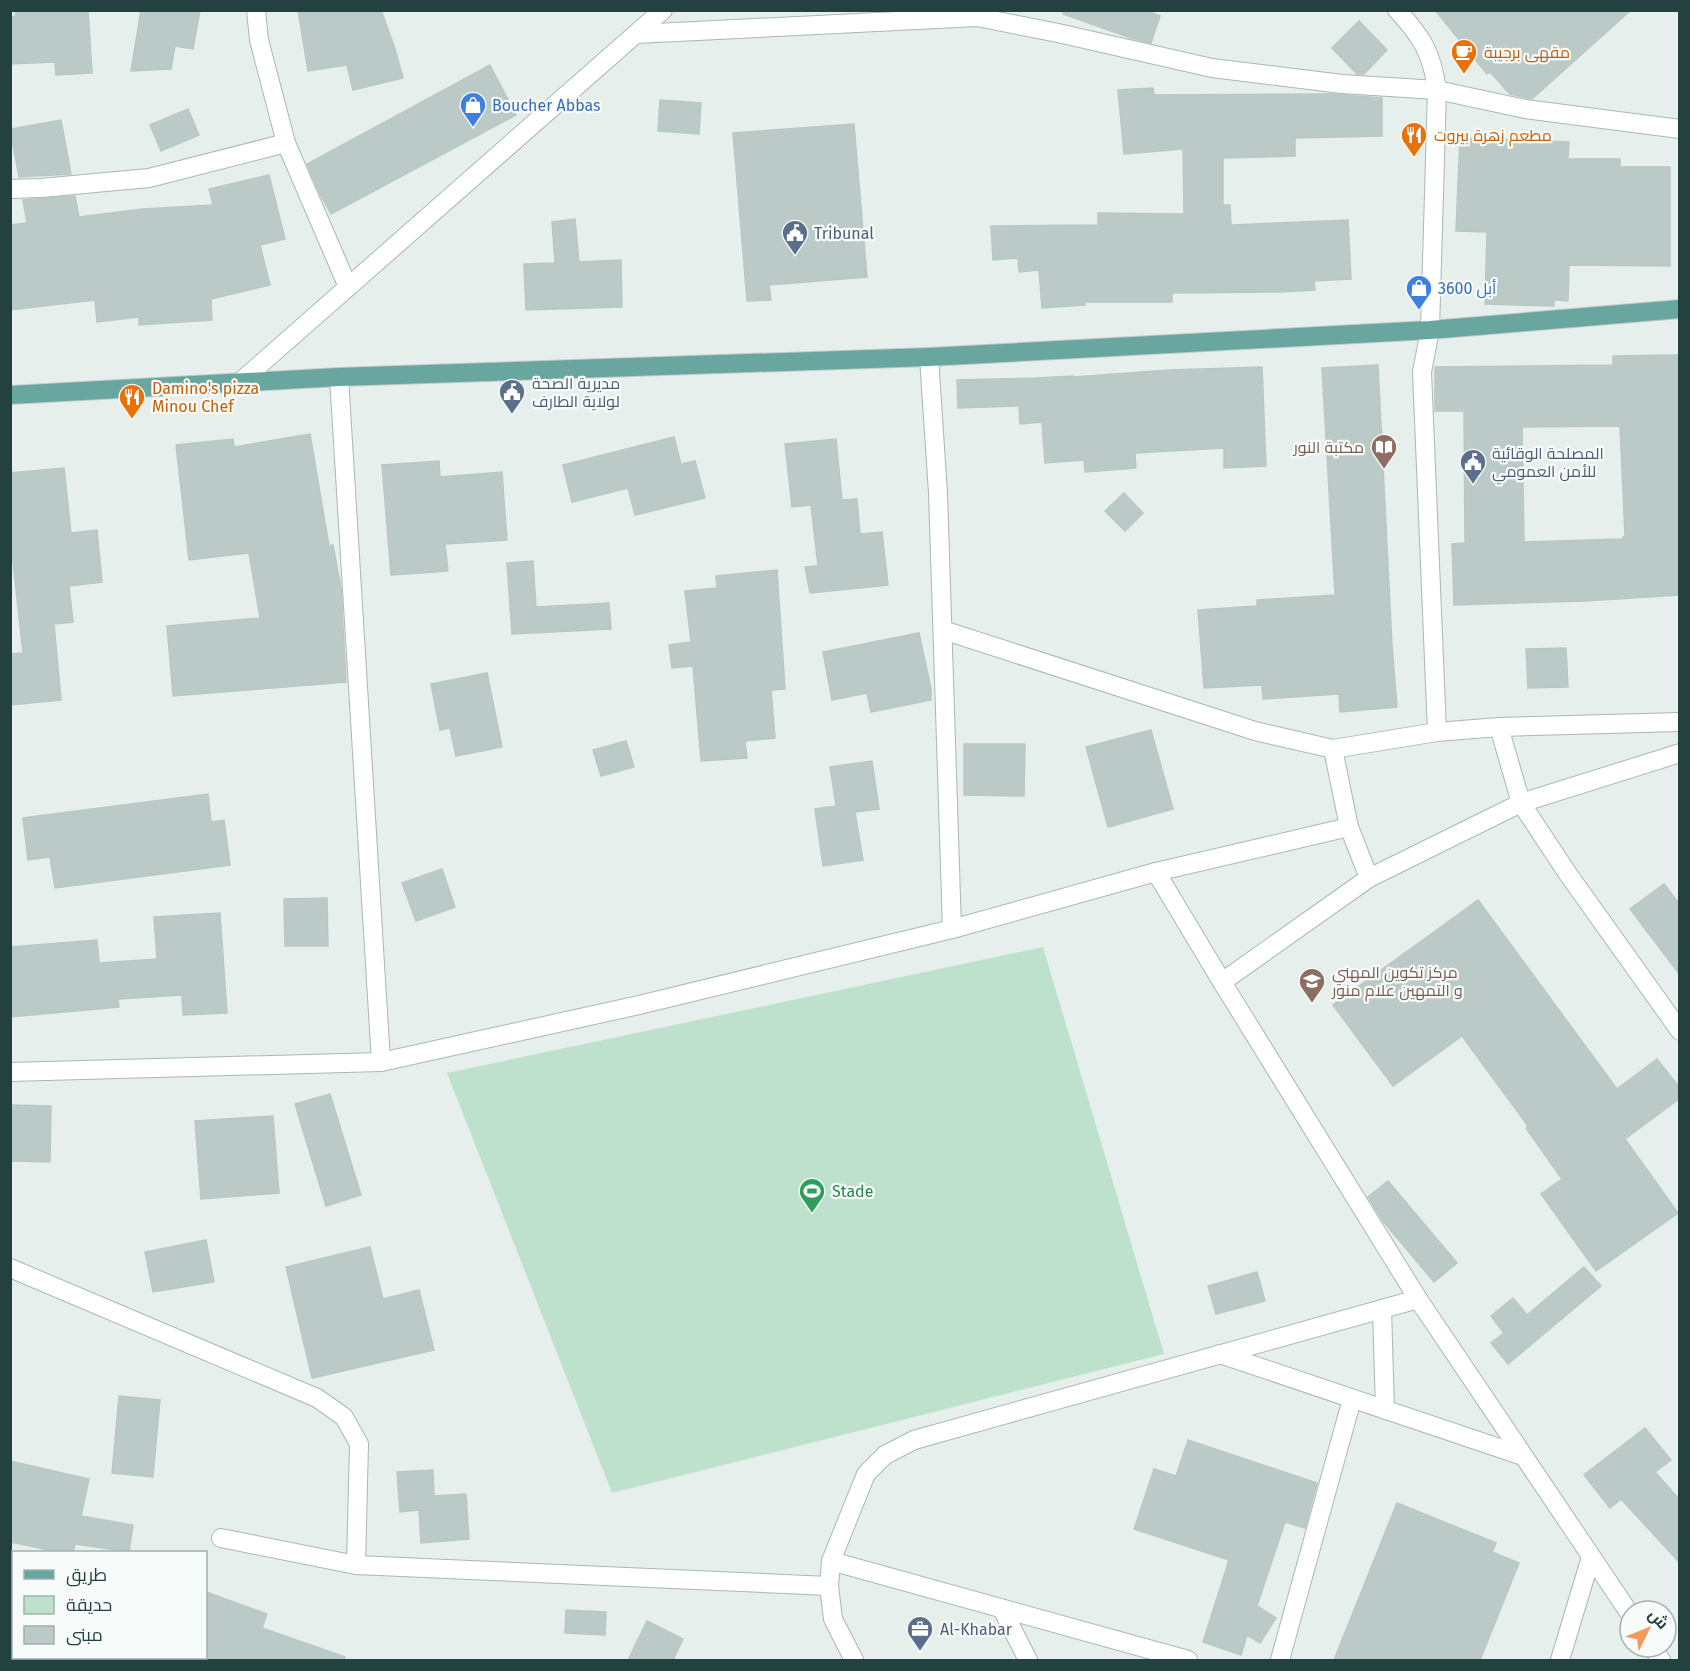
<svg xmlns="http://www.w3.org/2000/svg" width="1690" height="1671" font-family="'Fira Sans',Cairo,sans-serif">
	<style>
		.green { fill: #bee1cd }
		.building { fill: #bbcac6; stroke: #b8c9c4; stroke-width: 1.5; fill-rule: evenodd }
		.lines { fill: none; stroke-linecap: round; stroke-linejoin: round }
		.minor-casing { stroke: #a8b8b5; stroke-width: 20 }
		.primary-casing { stroke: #c1cac9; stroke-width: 20 }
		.trunk-casing { stroke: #c1cac9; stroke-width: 20 }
		.minor { stroke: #fff; stroke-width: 18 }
		.primary { stroke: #69a69f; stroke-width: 18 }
		.trunk { stroke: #4c8b86; stroke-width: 18 }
		.labels { text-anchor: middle; stroke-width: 4.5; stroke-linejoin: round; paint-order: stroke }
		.food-label { font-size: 16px; fill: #c56008; stroke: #f7fbf9; text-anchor: start }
		.shop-label { font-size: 16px; fill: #366cbe; stroke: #f7fbf9; text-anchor: start }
		.service-label { font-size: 16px; fill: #4e5e75; stroke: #f7fbf9; text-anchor: start }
		.education-label { font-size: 16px; fill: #785e54; stroke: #f7fbf9; text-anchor: end }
		.leisure-label { font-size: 16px; fill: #27864d; stroke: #f7fbf9; text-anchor: start }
	</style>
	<rect width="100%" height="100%" fill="#e6efec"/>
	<polygon class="green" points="1043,947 1164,1354 612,1493 447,1073"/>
	<g class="building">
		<polygon points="15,10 88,10 92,73 56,75 55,62 10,64 10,17 16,16"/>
		<polygon points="141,10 200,10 193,49 175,46 171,69 131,71"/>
		<polygon points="298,10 381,10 395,49 403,78 353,90 347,65 308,71"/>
		<polygon points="1064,10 1146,10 1160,16 1151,43 1131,38 1063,14"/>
		<polygon points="1435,10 1631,10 1532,99 1510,94 1490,72 1487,74"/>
		<polygon points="1359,21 1387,50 1364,74 1357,74 1332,48"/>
		<polygon points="490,65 516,115 331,214 320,194 307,164"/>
		<polygon points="1153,88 1154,95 1331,94 1382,98 1382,136 1295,138 1295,156 1223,158 1223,205 1230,205 1231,225 1348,220 1351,279 1314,281 1315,290 1281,292 1172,293 1172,302 1085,302 1085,305 1042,308 1039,270 1019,272 1018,258 993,260 991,226 1098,225 1098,213 1184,214 1183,149 1124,154 1118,90"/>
		<polygon points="660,100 701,103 699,134 658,131"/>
		<polygon points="188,109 199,135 161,151 150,125"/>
		<polygon points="61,120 71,174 19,177 10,129"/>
		<polygon points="854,124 867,277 769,285 771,300 747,301 733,133"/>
		<polygon points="1460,138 1569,142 1568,159 1620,159 1620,167 1670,167 1670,266 1569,265 1568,301 1554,300 1554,306 1485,304 1487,232 1456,231"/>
		<polygon points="269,175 285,239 260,245 270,285 211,299 212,320 139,325 139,317 97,322 95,300 10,310 10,225 27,223 23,200 75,196 79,217 143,209 213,205 209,189"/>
		<polygon points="575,219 579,262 621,260 622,307 526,310 524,264 555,263 552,222"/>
		<path d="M1680 355V595L1585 601 1454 605 1452 544 1465 543 1464 411H1435V367L1613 365V356ZM1620 426 1625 537H1623V539L1524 542 1522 427Z"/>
		<polygon points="1378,365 1392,645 1397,707 1340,712 1339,694 1263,699 1262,685 1204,688 1198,610 1257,606 1257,600 1335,595 1322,368"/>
		<polygon points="1262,367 1266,466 1224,468 1224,448 1135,453 1136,468 1085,472 1084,460 1045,463 1042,422 1020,424 1019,406 958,408 957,380 1036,378 1073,376 1073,377 1170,370"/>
		<polygon points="310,434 329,546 333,545 341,588 346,682 173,696 167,626 260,618 249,553 189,560 176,445 233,439 234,447"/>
		<polygon points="674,437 681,464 695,461 705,498 635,515 628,488 572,502 563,465"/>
		<polygon points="836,439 842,500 857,499 860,534 882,532 888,585 810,593 805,567 818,566 811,505 792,507 785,444"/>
		<polygon points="439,461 440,477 502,472 507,540 445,544 448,571 391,575 382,465"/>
		<polygon points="64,468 71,533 97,530 102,582 69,586 73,622 54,624 61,700 10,705 10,654 23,653 10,536 10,473"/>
		<polygon points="1124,493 1143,513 1125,531 1105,511"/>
		<polygon points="533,561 536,607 609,603 611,629 512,634 507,563"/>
		<polygon points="777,570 785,689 771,690 775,738 745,741 747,758 701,761 693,666 672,668 669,645 691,642 685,591 717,588 716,576"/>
		<polygon points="919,633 931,689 931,700 871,712 867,693 832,700 823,652"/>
		<polygon points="1566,648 1568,687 1528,688 1526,649"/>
		<polygon points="487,673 502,747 456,756 450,728 440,730 431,684"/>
		<polygon points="1151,730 1173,809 1108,827 1086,747"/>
		<polygon points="626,741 634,767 601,776 593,750"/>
		<polygon points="964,744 1025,744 1024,796 964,795"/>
		<polygon points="872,761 879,809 855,812 863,860 823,866 815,809 836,806 830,767"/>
		<polygon points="208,794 211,822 224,820 230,865 55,888 50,857 28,860 23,818"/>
		<polygon points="442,869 455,907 416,921 402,883"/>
		<polygon points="1664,884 1680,905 1680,975 1630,909"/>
		<polygon points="327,898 328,946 285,946 284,899"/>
		<polygon points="1478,900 1617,1089 1657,1059 1680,1088 1680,1098 1625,1139 1678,1213 1596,1271 1541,1194 1562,1179 1526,1128 1528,1126 1462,1036 1393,1086 1333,1005"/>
		<polygon points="220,913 227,1013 183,1015 182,995 118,999 119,1007 10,1017 10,947 97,940 99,963 157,959 154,917"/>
		<polygon points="330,1094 361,1195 326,1206 295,1104"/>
		<polygon points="10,1105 51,1106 50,1162 10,1161"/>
		<polygon points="273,1116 279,1193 201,1199 195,1121"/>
		<polygon points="1388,1181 1457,1263 1434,1282 1383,1221 1368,1197"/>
		<polygon points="206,1240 214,1282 153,1292 145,1252"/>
		<polygon points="370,1247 383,1299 419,1290 434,1350 312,1378 286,1267"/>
		<polygon points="1584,1267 1601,1286 1508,1364 1491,1343 1504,1333 1491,1316 1513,1298 1527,1315"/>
		<polygon points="1257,1272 1265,1301 1216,1314 1208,1286"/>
		<polygon points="119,1396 160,1400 153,1477 112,1473"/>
		<polygon points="1645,1428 1671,1460 1655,1472 1680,1500 1680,1563 1621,1499 1610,1508 1584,1475"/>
		<polygon points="1188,1440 1317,1483 1305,1528 1285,1522 1257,1606 1276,1618 1260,1643 1247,1635 1241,1655 1203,1642 1229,1560 1134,1529 1154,1469 1176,1476"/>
		<polygon points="10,1461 89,1479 81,1516 133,1525 129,1552 75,1544 73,1552 58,1552 10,1542"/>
		<polygon points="433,1470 434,1496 466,1494 469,1539 421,1543 419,1510 400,1512 397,1472"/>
		<polygon points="1397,1503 1496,1543 1492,1552 1519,1563 1480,1660 1334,1660"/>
		<polygon points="206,1592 267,1614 262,1628 345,1657 344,1660 206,1660"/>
		<polygon points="566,1610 606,1612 605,1635 565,1633"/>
		<polygon points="647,1621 683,1639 673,1660 628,1660"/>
	</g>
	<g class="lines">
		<g class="minor-casing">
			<g id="minor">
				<polyline points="256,10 259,40 286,143 348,287"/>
				<path d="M1397 10C1422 37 1432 53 1437 90L1430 330 1422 372 1437 732"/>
				<polyline points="636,34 977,17 1058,33 1212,68 1342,84 1437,90 1525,109 1680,129"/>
				<polyline points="10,189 41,188 149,178 286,143"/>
				<polyline points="929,357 938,493 952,929"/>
				<polyline points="339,377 381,1062"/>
				<polyline points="239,383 663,10"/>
				<polyline points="943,630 1255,731 1333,749"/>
				<polyline points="1680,722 1499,727 1521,803 1568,874 1680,1031"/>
				<polyline points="1349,827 1333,749 1437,732 1499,727"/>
				<polyline points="1156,872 1222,982"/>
				<polyline points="10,1072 381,1062 639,1005 952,929 1156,872 1349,827 1369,878"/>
				<polyline points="10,1268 317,1398 344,1417 359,1444 356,1565"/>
				<polyline points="1382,1309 1385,1410"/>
				<polyline points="1220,1354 1523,1456"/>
				<polyline points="221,1538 356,1565 829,1586"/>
				<polyline points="831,1561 1188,1660"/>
				<polyline points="1002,1609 1028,1660"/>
				<polyline points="1630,1614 1418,1299 1222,982 1369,878 1521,803 1680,753"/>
				<polyline points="1652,1647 1661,1660"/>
				<polyline points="854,1660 833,1619 829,1586 831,1561 866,1474 885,1455 914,1440 1418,1299"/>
				<polyline points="1280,1660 1352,1399"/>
				<polyline points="1560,1660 1591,1557"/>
			</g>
		</g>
		<g class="primary-casing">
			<polyline id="primary" points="10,395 339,377 929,357 1430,330 1680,309"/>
		</g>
		<g class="trunk-casing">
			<g id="trunk">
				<polyline points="10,1645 14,1646"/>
				<polyline points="51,1658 61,1660"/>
			</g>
		</g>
		<use href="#minor" class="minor"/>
		<use href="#primary" class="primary"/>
		<use href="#trunk" class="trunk"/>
	</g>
	<defs>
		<g id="cafe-pin" transform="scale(1.35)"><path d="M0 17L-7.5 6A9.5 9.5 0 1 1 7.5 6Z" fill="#e8710a" stroke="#f7fbf9"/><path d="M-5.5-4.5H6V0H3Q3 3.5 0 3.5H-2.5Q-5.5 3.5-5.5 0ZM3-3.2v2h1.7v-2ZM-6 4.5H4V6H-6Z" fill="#fff"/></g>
		<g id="shop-pin" transform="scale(1.35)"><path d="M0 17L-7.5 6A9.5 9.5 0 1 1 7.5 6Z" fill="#3f7fe0" stroke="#f7fbf9"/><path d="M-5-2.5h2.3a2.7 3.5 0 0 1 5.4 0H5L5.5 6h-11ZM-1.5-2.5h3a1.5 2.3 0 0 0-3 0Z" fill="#fff"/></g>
		<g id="restaurant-pin" transform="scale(1.35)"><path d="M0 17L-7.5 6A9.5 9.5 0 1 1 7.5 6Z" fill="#e8710a" stroke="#f7fbf9"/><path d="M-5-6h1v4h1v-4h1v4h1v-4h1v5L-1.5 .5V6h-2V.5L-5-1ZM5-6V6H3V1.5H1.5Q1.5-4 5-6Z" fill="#fff"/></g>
		<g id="civic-pin" transform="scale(1.35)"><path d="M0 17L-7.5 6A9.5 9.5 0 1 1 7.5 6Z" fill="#5c6f8a" stroke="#f7fbf9"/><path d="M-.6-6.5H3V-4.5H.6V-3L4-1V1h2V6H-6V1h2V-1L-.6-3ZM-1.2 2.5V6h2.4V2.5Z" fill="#fff"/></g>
		<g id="library-pin" transform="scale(1.35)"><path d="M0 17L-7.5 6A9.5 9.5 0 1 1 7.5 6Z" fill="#8d6e63" stroke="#f7fbf9"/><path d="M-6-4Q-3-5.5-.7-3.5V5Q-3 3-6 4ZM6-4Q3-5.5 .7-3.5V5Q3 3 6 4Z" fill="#fff"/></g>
		<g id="university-pin" transform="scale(1.35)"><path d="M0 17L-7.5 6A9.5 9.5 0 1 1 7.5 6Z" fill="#8d6e63" stroke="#f7fbf9"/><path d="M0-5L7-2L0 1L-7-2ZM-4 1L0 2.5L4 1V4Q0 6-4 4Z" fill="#fff"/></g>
		<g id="stadium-pin" transform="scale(1.35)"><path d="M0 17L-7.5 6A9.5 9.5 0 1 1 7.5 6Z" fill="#2e9e5b" stroke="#f7fbf9"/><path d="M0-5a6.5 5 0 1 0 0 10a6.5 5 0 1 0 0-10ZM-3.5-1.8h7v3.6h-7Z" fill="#fff"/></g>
		<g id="office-pin" transform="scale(1.35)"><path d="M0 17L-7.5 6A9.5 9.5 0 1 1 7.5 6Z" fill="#5c6f8a" stroke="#f7fbf9"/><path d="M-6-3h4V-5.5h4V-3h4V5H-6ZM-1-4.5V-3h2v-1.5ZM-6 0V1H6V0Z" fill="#fff"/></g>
	</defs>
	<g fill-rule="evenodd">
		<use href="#cafe-pin" x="1464" y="52"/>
		<use href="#shop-pin" x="473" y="105"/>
		<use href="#restaurant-pin" x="1414" y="135"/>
		<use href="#civic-pin" x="795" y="233"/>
		<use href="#shop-pin" x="1419" y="288"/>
		<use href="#civic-pin" x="512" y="392"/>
		<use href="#restaurant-pin" x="132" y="397"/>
		<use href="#library-pin" x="1384" y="447"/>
		<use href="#civic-pin" x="1473" y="462"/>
		<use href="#university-pin" x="1312" y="981"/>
		<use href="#stadium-pin" x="812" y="1191"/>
		<use href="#office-pin" x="920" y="1629"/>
	</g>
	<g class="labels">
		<g class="food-label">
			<text x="1484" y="58">مقهى برجيبة</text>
			<text x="1434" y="141">مطعم زهرة بيروت</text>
			<text x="152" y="394">Damino's pizza<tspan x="152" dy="18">Minou Chef</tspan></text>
		</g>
		<g class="shop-label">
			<text x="492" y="111">Boucher Abbas</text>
			<text x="1438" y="294">أبل 3600</text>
		</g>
		<g class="service-label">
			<text x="814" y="239">Tribunal</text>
			<text x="532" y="389">مديرية الصحة<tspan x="532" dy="18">لولاية الطارف</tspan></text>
			<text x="1492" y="459">المصلحة الوقائية<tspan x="1492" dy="18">للأمن العمومي</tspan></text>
			<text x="940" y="1635">Al-Khabar</text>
		</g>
		<g class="education-label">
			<text x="1364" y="453">مكتبة النور</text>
			<text x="1332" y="978" text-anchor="start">مركز تكوين المهني<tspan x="1332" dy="18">و التمهين علام منور</tspan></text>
		</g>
		<g class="leisure-label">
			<text x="832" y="1197">Stade</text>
		</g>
	</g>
	<rect width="1690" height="1671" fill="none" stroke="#23423f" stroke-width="24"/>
	<rect x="12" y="1551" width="195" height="108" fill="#f7fbf9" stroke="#a2b1af" stroke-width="1.5"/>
	<rect x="24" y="1570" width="30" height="9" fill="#69a69f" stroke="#a2b1af" stroke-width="1.5"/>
	<text x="66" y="1581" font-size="18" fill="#23423f">طريق</text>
	<rect x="24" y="1596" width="30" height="18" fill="#bee1cd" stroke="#a2b1af" stroke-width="1.5"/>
	<text x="66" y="1611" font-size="18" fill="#23423f">حديقة</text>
	<rect x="24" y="1626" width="30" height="18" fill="#bbcac6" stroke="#a2b1af" stroke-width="1.5"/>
	<text x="66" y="1641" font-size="18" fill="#23423f">مبنى</text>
	<g transform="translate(1648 1629) rotate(47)"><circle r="28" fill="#f7fbf9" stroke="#a2b1af" stroke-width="1.5"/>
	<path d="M0-4.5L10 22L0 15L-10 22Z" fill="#f7995c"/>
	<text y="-9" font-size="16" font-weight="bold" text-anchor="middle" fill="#23423f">ش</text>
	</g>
</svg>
